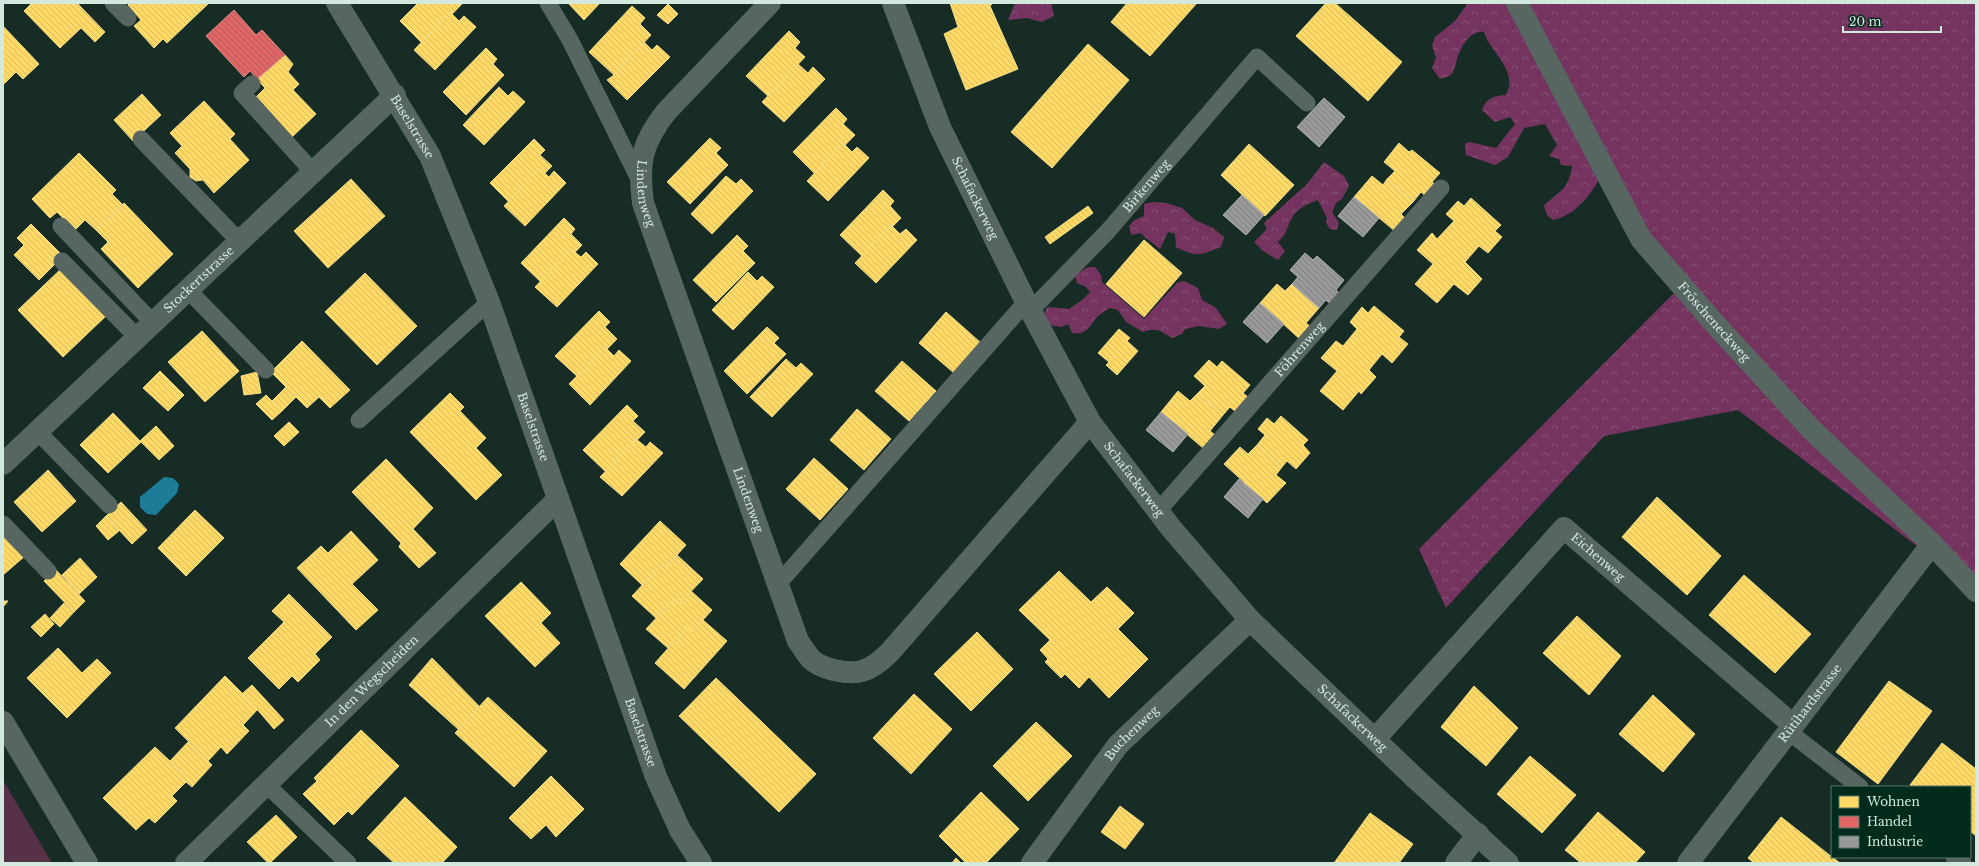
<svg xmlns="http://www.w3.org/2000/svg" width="1979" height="866" font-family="'Libre Baskerville',serif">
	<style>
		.grass { fill: #563148 }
		.forest { fill: url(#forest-crowns) }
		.water { fill: #1d7c97 }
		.homes { fill: url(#homes-back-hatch); stroke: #f2de8a }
		.shops { fill: url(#shops-back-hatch); stroke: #dc8d8a }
		.industry { fill: url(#industry-back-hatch); stroke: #abb1ae }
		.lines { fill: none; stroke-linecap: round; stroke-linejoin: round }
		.service { stroke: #576660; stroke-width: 17 }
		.minor { stroke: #576660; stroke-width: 22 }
		.tertiary { stroke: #576660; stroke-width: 22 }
		.labels { text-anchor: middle; stroke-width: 4; stroke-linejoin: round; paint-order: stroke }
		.street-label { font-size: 12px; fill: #d4e9de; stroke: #032b1c }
	</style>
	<defs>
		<pattern id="forest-crowns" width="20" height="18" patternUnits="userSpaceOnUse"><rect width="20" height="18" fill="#74345f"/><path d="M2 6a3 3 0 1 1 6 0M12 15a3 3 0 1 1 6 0" fill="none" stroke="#875176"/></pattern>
		<pattern id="homes-back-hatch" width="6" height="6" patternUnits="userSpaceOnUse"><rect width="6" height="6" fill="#ffd966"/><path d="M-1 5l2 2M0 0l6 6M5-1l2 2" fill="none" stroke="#d9bc5f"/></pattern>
		<pattern id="shops-back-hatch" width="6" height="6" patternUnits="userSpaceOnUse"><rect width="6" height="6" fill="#e06666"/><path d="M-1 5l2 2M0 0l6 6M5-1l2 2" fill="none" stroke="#b05c5c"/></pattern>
		<pattern id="industry-back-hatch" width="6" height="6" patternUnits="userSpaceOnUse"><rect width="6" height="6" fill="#999"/><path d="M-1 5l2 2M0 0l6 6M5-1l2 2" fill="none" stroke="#7e807f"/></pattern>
	</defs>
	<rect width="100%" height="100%" fill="#172c24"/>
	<polygon class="grass" points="3,780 52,863 3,863"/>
	<g class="forest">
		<polygon points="1015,3 1051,3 1054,16 1041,22 1027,18 1008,20"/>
		<path d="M1468 3H1506L1601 177C1589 196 1576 215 1553 220L1547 215 1544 206C1560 189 1568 192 1572 166L1561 165 1559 159 1549 156 1557 145 1545 124 1524 128 1508 157 1495 165 1466 155 1465 144 1469 142 1496 148 1515 124 1510 117 1495 122 1482 110C1486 98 1494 96 1506 95 1519 70 1491 54 1484 32 1470 30 1461 47 1457 59 1455 65 1455 72 1449 76 1447 77 1443 78 1440 79L1432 68 1436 58 1432 45 1435 37 1455 21Z"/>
		<polygon points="1517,3 1976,3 1976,591 1738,410 1604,436 1446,608 1419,549 1681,286 1641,239"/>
		<path d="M1324 162 1344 176 1349 186 1342 199 1336 203 1332 212 1339 223 1337 230 1330 229 1326 223 1327 218 1318 200C1308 204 1297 208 1292 218 1286 228 1288 233 1278 242L1285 251 1278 260 1263 251 1254 242 1267 229 1264 223 1307 184Z"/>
		<path d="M1154 202 1166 203 1182 208 1195 220 1213 228 1224 237 1221 247C1200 255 1198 258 1176 247L1175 234 1168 232 1160 249 1140 233 1131 235 1129 226 1133 221 1144 216V204Z"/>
		<path d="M1088 267H1095L1101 275 1102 282 1144 319 1177 283 1184 281 1198 288 1202 300 1216 308 1227 324 1219 329 1199 326 1185 329 1182 334 1172 338C1161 331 1156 327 1143 332L1126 322 1118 310 1109 308C1106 311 1101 313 1098 316 1089 326 1088 335 1072 333L1068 324 1061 327 1049 325 1043 317 1047 307 1069 309 1082 300 1090 292 1086 287 1077 283 1075 275Z"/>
	</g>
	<polygon class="water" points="164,477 173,478 179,484 177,493 156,515 147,514 140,507 140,497"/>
	<g class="homes">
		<polygon points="32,3 77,3 105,32 95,42 81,28 60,48 24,11"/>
		<polygon points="130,3 209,3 167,43 163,39 154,48 134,26 141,20 128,5"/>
		<polygon points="418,3 461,3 462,4 423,44 400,21"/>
		<polygon points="568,3 600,3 584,20"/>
		<polygon points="950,3 993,3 990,6 1018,69 966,90 944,34 958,27"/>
		<polygon points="1127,3 1197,3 1150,56 1111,22"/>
		<polygon points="1326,3 1335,3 1402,62 1368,101 1296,36"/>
		<polygon points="668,4 678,14 668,24 657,15"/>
		<polygon points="632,6 645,18 640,24 651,35 614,75 589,52"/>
		<polygon points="450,12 459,21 464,16 476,27 435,70 414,50"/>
		<polygon points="3,26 39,64 23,79 16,72 3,85"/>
		<polygon points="789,31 800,42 795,48 805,57 768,96 746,76"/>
		<polygon points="644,42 652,50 657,45 670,57 627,100 607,80 614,75"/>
		<polygon points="1088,44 1129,80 1052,168 1011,132"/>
		<polygon points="486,48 497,59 493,64 504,75 466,115 443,92"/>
		<polygon points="285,55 293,64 288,72 299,84 293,90 316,114 291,138 254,99 265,88 257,79"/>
		<polygon points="798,64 808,73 813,67 825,79 784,122 762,102"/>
		<polygon points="499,87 508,96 513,91 525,102 484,145 463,125"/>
		<polygon points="142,94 161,115 133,141 114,120"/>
		<polygon points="204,101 235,134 230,139 249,160 214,193 203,180 196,181 190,177 190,169 175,153 182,146 170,133"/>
		<polygon points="836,108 847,119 843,124 855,135 816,175 793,152"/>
		<polygon points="710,138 721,148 716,153 728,165 690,204 667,182"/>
		<polygon points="534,139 545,150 540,155 552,166 513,206 490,183"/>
		<polygon points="843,143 852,152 857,147 869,158 828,201 807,181"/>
		<polygon points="1399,143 1409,152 1412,150 1440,173 1432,182 1437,186 1428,198 1421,192 1413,202 1387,179 1395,171 1384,162"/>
		<polygon points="1249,144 1294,185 1265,216 1221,175"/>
		<polygon points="79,153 116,190 112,194 122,204 96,230 85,220 75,230 57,212 50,218 32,199"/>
		<polygon points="539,168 549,177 554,171 566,183 525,226 504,206"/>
		<polygon points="726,176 736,184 741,179 753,191 712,234 691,214"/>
		<polygon points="1372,176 1383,185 1387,179 1413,202 1401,214 1407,220 1396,232 1354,197"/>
		<polygon points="351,179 385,216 328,268 294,231"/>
		<polygon points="883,190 894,201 890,206 901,218 863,257 840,235"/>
		<polygon points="1471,198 1501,225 1495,231 1502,237 1488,253 1479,246 1465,262 1482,279 1468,295 1454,284 1437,303 1415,284 1433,264 1417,250 1432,233 1437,239 1454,221 1446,214 1458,201 1464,206"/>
		<polygon points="124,203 173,254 138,288 101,249 108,242 96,230"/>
		<polygon points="1088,206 1093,213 1050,244 1045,237"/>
		<polygon points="564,218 575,229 571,234 582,245 544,285 521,263"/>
		<polygon points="31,224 63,256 39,280 14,255 24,245 17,238"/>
		<polygon points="891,225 900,234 906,229 917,240 876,283 855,263"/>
		<polygon points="737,235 748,246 743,251 755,263 716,302 693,280"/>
		<polygon points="1144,240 1182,273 1144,317 1106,284"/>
		<polygon points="571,249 581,257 586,252 598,264 557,307 535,287"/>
		<polygon points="62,268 107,315 63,357 18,310"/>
		<polygon points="748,272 757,281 762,276 774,287 733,330 712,310"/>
		<polygon points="365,273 417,326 377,365 325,312"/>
		<polygon points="1277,284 1285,291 1292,284 1319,308 1306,323 1312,328 1302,341 1260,303"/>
		<polygon points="1374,306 1404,331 1399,337 1408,344 1392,363 1382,354 1369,370 1376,377 1361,394 1359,391 1343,410 1320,391 1337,371 1321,358 1336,341 1343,346 1357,329 1350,322 1362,307 1368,313"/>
		<polygon points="599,311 610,322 605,327 617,339 579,378 555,356"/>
		<polygon points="946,312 981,343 954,373 919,343"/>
		<polygon points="767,327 779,338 774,343 786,354 747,394 724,371"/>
		<polygon points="1119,329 1130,338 1127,341 1138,351 1117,375 1106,365 1109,362 1098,353"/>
		<polygon points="202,331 239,371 205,402 168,362"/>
		<polygon points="302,341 350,390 330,408 319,397 307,408 271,372"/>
		<polygon points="605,347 614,356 619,350 631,361 590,405 569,384"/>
		<polygon points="786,359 796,368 801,363 813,374 772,417 750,397"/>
		<polygon points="1209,360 1217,367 1222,361 1250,385 1243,393 1249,398 1237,413 1230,407 1223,415 1198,393 1205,386 1194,376"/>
		<polygon points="902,361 936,391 909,421 875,391"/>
		<polygon points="160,371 184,395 168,411 143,388"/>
		<polygon points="257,372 261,393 244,395 241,376"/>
		<polygon points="286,387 296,397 282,411 272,401"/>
		<polygon points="1178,391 1190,401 1198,393 1223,415 1210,431 1215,435 1203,448 1161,412"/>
		<polygon points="450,393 464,407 460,411 486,438 476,448 502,475 476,500 410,432"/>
		<polygon points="266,395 282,411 272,420 256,404"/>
		<polygon points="627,405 638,416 633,421 645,432 606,472 583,450"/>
		<polygon points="857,409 891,439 864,470 830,440"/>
		<polygon points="113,413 141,442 108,473 80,445"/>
		<polygon points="1281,416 1308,440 1303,445 1310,453 1296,469 1287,461 1282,467 1257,445 1265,435 1258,429 1267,418 1274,424"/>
		<polygon points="289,422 299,432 284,446 274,436"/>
		<polygon points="156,426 174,446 159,460 140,441"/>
		<polygon points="636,439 646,447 650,442 663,453 622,496 600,477"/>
		<polygon points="1257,445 1282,467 1276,475 1286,483 1267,503 1224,464 1240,447 1248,454"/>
		<polygon points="814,458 848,489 820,520 786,489"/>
		<polygon points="386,459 433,508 413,529 436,553 419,568 399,547 401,543 352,492"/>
		<polygon points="48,470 76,501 42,532 14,502"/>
		<polygon points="1657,497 1721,556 1687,595 1622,537"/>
		<polygon points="121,502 147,530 132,544 106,516"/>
		<polygon points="195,510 224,538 186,576 158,548"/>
		<polygon points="106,516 119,531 108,540 96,526"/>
		<polygon points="660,521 686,545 666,567 662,564 642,585 620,564"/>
		<polygon points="3,531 25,556 3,575"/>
		<polygon points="351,531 378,560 352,584 378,610 356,630 297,568 321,546 328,553"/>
		<polygon points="677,555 703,579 679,604 674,599 656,618 632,596 662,564 666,567"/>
		<polygon points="80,558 97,577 79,594 62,575"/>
		<polygon points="56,570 85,601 74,612 44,581"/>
		<polygon points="1059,571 1091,602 1107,587 1134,613 1118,629 1148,659 1109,698 1089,677 1079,688 1065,674 1061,678 1045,662 1048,659 1040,650 1050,640 1019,610"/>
		<polygon points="1744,575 1811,634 1775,673 1709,615"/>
		<polygon points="521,582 551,613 541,623 560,643 535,667 485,616"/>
		<polygon points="691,591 712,610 692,632 687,627 668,648 646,629 674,599 679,604"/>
		<polygon points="289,594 332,637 315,654 320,660 298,682 292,676 279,689 248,658 284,622 272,611"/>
		<polygon points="3,601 8,601 3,607"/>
		<polygon points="64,603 74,612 60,627 50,618"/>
		<polygon points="45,614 54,624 41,637 31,627"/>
		<polygon points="1577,616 1621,656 1589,695 1543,653"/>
		<polygon points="703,620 727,641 684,689 655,663 687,627 692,632"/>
		<polygon points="977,632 1013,669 971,711 934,674"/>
		<polygon points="58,648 82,673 97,659 111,673 67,718 27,678"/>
		<polygon points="432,658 480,707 458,729 409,685"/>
		<polygon points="225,676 258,709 243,725 249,731 227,754 221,747 208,761 175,728"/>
		<polygon points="716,678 816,774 779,812 679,716"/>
		<polygon points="1889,681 1932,711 1878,784 1836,752"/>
		<polygon points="252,685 284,720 274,729 243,693"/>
		<polygon points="1474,686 1518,728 1486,766 1441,727"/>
		<polygon points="914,694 952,729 911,774 873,738"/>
		<polygon points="1653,695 1695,734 1663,772 1619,734"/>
		<polygon points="488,697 547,751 514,787 455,733"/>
		<polygon points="1036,722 1072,756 1028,801 993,766"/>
		<polygon points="361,730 399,766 352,815 348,811 334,825 303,794 317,781 314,778"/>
		<polygon points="188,742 212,765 192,787 186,782 189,779 170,761"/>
		<polygon points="1942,743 1976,769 1976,836 1970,831 1970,787 1912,787 1910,785"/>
		<polygon points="155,747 189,779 172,796 177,801 155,823 149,818 136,830 103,798"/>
		<polygon points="1530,756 1576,795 1542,833 1497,794"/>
		<polygon points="551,776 584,809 556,837 546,825 531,839 509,818"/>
		<polygon points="981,792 1019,829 986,863 966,863 939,836"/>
		<polygon points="405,797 457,847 442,863 394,863 367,838"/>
		<polygon points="1120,806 1144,824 1125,849 1101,832"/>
		<polygon points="1598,812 1645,852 1635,863 1581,863 1565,850"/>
		<polygon points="1370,813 1413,844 1399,863 1334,863"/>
		<polygon points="276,815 297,837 270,863 268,863 247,842"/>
		<polygon points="1781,817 1832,857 1840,863 1754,863 1748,858"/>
		<polygon points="956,858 961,863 952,863"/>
	</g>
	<polygon class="shops" points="234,10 256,35 262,30 285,55 257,79 250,71 244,77 206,36"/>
	<g class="industry">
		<polygon points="1324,98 1345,117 1319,147 1297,127"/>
		<polygon points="1242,195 1264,215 1246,235 1223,215"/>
		<polygon points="1354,197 1379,218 1363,237 1338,216"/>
		<polygon points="1305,253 1313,260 1317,256 1344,280 1336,290 1339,293 1330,304 1326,300 1319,308 1292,284 1298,277 1290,270"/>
		<polygon points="1260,303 1284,324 1267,343 1243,322"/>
		<polygon points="1161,412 1188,434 1173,452 1146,430"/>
		<polygon points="1239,479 1263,499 1248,518 1224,497"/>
	</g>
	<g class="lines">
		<g class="service">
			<polyline points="113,3 128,18"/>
			<polyline points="548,3 570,40 640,181"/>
			<polyline points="252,84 242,93 313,172"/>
			<polyline points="141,139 239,241"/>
			<polyline points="61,226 153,323"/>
			<polyline points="62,261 137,337"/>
			<polyline points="188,290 266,370"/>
			<path id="s1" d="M1030 311 1108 231 1257 57 1307 103"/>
			<polyline points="359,420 489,302"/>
			<polyline points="37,431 109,505"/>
			<path id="s2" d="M1158 511 1441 188"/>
			<polyline points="3,524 48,571"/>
			<polyline points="778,584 1026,302"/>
			<polyline points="1789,732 1860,787"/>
			<polyline points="266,784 348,863"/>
			<polyline points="1954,857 1963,863"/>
		</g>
		<g class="minor">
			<path id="s3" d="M770 3 666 112C641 144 638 163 643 203L798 641C802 646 806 654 811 659 821 669 848 675 862 671 873 668 882 660 890 652L1090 422"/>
			<path id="s4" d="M893 3 940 127 1026 302 1090 422 1171 528 1250 620 1415 778 1508 863"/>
			<path id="s5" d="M1517 3 1641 239 1716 325 1811 429 1932 544 1976 591"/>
			<path id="s6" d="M3 464 395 95"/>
			<polyline points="3,722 87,863"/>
			<path id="s7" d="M1375 739 1564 528 1793 725"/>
			<path id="s8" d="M186 863 558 499"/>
			<path id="s9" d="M1032 863 1118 745 1250 620"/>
			<polyline points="1456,863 1478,834"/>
			<path id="s10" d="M1688 863 1932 544"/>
		</g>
		<path class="tertiary" id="s11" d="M337 3 430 156 489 302 656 777 680 830 701 863"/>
	</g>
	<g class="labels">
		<g class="street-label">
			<text dy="4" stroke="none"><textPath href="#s11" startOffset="145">Baselstrasse</textPath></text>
			<text dy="4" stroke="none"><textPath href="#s1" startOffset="171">Birkenweg</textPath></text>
			<text dy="4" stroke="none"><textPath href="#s3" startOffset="239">Lindenweg</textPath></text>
			<text dy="4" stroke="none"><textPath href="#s4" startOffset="212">Schafackerweg</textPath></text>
			<text dy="4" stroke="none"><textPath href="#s6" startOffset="269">Stockertstrasse</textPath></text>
			<text dy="4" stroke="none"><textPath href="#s5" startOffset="377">Fröscheneckweg</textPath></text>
			<text dy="4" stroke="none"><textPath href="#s2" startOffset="215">Föhrenweg</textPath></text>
			<text dy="4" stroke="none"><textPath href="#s11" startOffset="469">Baselstrasse</textPath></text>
			<text dy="4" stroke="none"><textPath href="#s4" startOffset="536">Schafackerweg</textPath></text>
			<text dy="4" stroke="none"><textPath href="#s3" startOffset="563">Lindenweg</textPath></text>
			<text dy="4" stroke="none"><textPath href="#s7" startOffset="328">Eichenweg</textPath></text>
			<text dy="4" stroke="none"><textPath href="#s8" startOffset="260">In den Wegscheiden</textPath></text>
			<text dy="4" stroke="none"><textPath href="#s10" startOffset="201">Rütihardstrasse</textPath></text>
			<text dy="4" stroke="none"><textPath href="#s4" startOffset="860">Schafackerweg</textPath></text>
			<text dy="4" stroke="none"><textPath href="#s11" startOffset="793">Baselstrasse</textPath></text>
			<text dy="4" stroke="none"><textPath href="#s9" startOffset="164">Buchenweg</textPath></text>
		</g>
	</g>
	<rect width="1979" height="866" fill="none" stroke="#d4e9de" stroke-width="8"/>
	<rect x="1831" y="786" width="140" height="72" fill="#032b1c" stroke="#57776a"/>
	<rect x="1839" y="796" width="20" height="12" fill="#ffd966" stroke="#57776a"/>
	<text x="1867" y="806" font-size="12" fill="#d4e9de">Wohnen</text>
	<rect x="1839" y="816" width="20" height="12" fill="#e06666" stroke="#57776a"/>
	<text x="1867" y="826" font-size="12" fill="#d4e9de">Handel</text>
	<rect x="1839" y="836" width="20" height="12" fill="#999999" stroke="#57776a"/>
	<text x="1867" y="846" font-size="12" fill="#d4e9de">Industrie</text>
	<path d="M1843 26v6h98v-6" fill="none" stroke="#d4e9de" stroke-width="2"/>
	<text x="1849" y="26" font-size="12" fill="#d4e9de" stroke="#032b1c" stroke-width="3" paint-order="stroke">20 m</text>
</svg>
